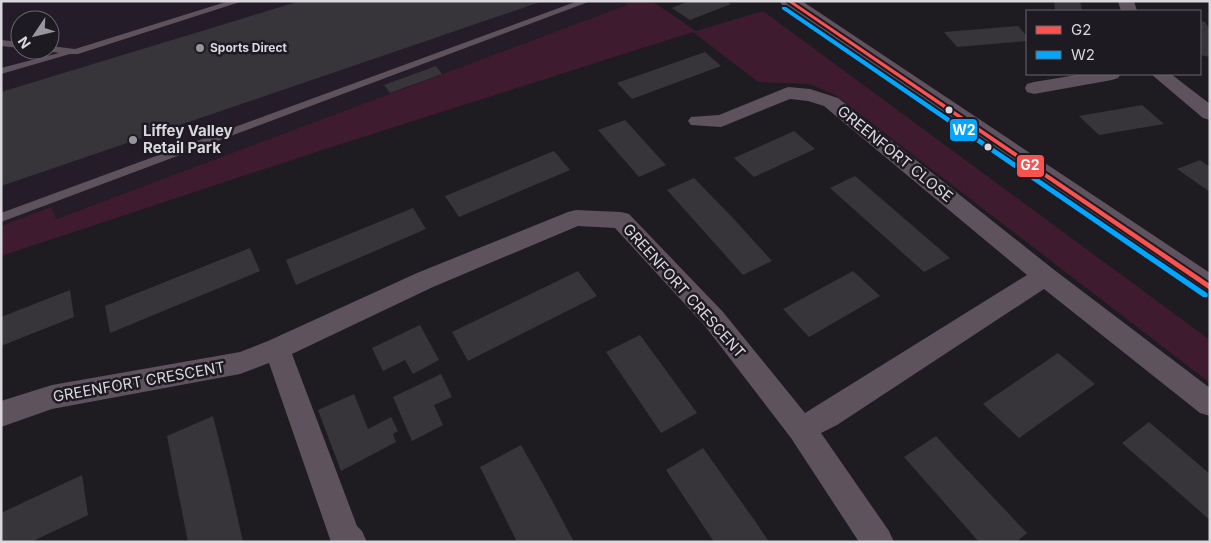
<svg xmlns="http://www.w3.org/2000/svg" width="1211" height="543" font-family="Inter,sans-serif">
	<style>
		.built { fill: #241d29; fill-rule: evenodd }
		.green { fill: #3e1b2f }
		.building { fill: #373539 }
		.lines { fill: none; stroke-linecap: round; stroke-linejoin: round }
		.service { fill: #5e525c; fill-rule: evenodd }
		.minor { fill: #5e525c; fill-rule: evenodd }
		.secondary { fill: #605360; fill-rule: evenodd }
		.bus-1-casing { stroke: #1e1a22; stroke-width: 4 }
		.bus-2-casing { stroke: #1e1a22; stroke-width: 4 }
		.bus-1 { fill: #fa524e; fill-rule: evenodd }
		.bus-2 { fill: #00a6ff; fill-rule: evenodd }
		.poi-dot { fill: #98969b; stroke: #1e1a22; stroke-width: 2 }
		.bus-dot { fill: #dad7dd; stroke: #1e1a22; stroke-width: 2 }
		.labels { text-anchor: middle; stroke-width: 5; stroke-linejoin: round; paint-order: stroke }
		.far-poi-label { font-size: 12px; font-weight: bold; fill: #dad7dd; stroke: #1e1a22; text-anchor: start }
		.poi-label { font-size: 15px; font-weight: bold; fill: #dad7dd; stroke: #1e1a22; text-anchor: start }
		.street-label { font-size: 15px; fill: #dad7dd; stroke: #1e1a22 }
		.line-badge { stroke: #1e1a22; stroke-width: 2 }
		.badge-label { font-size: 14px; text-anchor: middle; font-weight: bold; fill: #fff }
	</style>
	<rect width="100%" height="100%" fill="#1e1c20"/>
	<path class="built" d="M1 1H623L628 5 55 219 51 207 1 226ZM20 20H50V50H20Z"/>
	<polygon class="green" points="623,1 652,1 696,31 763,11 1210,340 1210,383 835,95 809,84 758,82 693,32 322,150 1,256 1,226 51,207 56,219 627,5"/>
	<g class="building">
		<polygon points="300,1 540,2 1,186 1,92"/>
		<polygon points="689,1 726,1 731,4 690,20 672,8"/>
		<polygon points="1054,1 1080,1 1082,11 1055,11"/>
		<polygon points="1200,21 1205,22 1210,30 1210,57 1200,55"/>
		<polygon points="1018,26 1027,36 1027,41 957,47 944,32"/>
		<polygon points="705,52 721,66 632,99 617,83"/>
		<polygon points="436,66 442,74 390,93 384,85"/>
		<polygon points="1142,105 1164,124 1099,135 1079,116"/>
		<polygon points="625,120 655,153 666,165 639,177 598,130"/>
		<polygon points="794,131 815,149 754,177 734,158"/>
		<polygon points="554,151 570,170 459,217 445,196"/>
		<polygon points="1200,160 1210,167 1210,192 1177,169"/>
		<polygon points="855,176 870,189 950,258 924,272 830,188"/>
		<polygon points="694,178 732,217 772,261 743,275 667,190"/>
		<polygon points="413,208 426,229 296,285 286,260"/>
		<polygon points="250,248 260,271 110,333 105,306"/>
		<polygon points="578,271 597,296 468,361 452,332"/>
		<polygon points="853,271 880,296 809,337 783,309"/>
		<polygon points="70,290 74,317 1,346 1,317"/>
		<polygon points="420,325 439,360 413,374 405,360 383,371 372,348"/>
		<polygon points="640,335 697,413 661,433 606,352"/>
		<polygon points="1058,353 1095,384 1019,438 983,404"/>
		<polygon points="441,374 452,397 434,405 443,425 412,441 393,397"/>
		<polygon points="354,394 368,429 391,417 398,431 393,434 396,442 341,471 318,410"/>
		<polygon points="213,416 230,484 243,542 188,542 167,436"/>
		<polygon points="1149,422 1210,474 1210,520 1122,443"/>
		<polygon points="936,436 956,458 1027,533 1016,542 979,542 904,457"/>
		<polygon points="521,445 547,491 574,542 517,542 480,467"/>
		<polygon points="703,448 755,521 769,542 714,542 666,470"/>
		<polygon points="82,475 88,515 31,542 1,542 1,513"/>
	</g>
	<g class="lines">
		<g class="service">
			<polygon points="229,1 243,1 78,54 70,54 1,74 1,68 59,53 47,51 50,50 50,46 75,49"/>
			<polygon points="578,1 591,1 1,222 1,213"/>
			<polygon points="1,40 20,42 20,48 1,46"/>
		</g>
		<g class="minor">
			<polygon points="1118,1 1134,1 1137,11 1121,11"/>
			<polygon points="1082,74 1121,74 1118,78 1112,80 1034,94 1027,92 1025,88 1027,84 1034,82"/>
			<polygon points="1151,74 1171,74 1210,104 1210,120 1203,118"/>
			<polygon points="788,87 810,89 838,98 1053,269 1210,388 1210,416 1200,413 1044,289 837,425 821,433 889,531 894,542 859,542 791,438 705,326 615,228 578,226 433,287 292,354 357,526 362,531 367,542 331,542 269,363 240,374 52,409 1,427 1,401 52,385 240,352 268,341 417,273 568,212 576,210 621,212 629,214 723,312 805,413 1027,275 824,106 808,101 790,99 721,127 691,125 688,121 691,117 719,115"/>
		</g>
		<polygon class="secondary" points="780,1 802,1 1210,273 1210,299 1200,296 782,5"/>
		<g class="bus-1-casing">
			<polygon id="bus-1" points="787,1 792,1 1210,284 1210,290"/>
		</g>
		<g class="bus-2-casing">
			<polygon id="bus-2" points="782,7 786,7 1207,293 1208,295 1207,297 1203,297 782,9"/>
		</g>
		<use href="#bus-1" class="bus-1"/>
		<use href="#bus-2" class="bus-2"/>
	</g>
	<g class="poi-dot">
		<circle cx="200" cy="48" r="5"/>
		<circle cx="133" cy="140" r="5"/>
	</g>
	<g class="bus-dot">
		<circle cx="949" cy="110" r="4.5"/>
		<circle cx="988" cy="147" r="4.5"/>
	</g>
	<g class="labels">
		<g class="far-poi-label">
			<text x="210" y="52">Sports Direct</text>
		</g>
		<g class="poi-label">
			<text x="143" y="136">Liffey Valley<tspan x="143" dy="17">Retail Park</tspan></text>
		</g>
		<g class="street-label">
			<text transform="translate(895 154) rotate(39)" y="5">GREENFORT CLOSE</text>
			<text transform="translate(684 291) rotate(48)" y="5">GREENFORT CRESCENT</text>
			<text transform="translate(139 382) rotate(-10)" y="5">GREENFORT CRESCENT</text>
		</g>
	</g>
	<g class="line-badge">
		<rect x="949" y="118" width="29" height="24" rx="5" fill="#00a6ff"/>
		<rect x="1016" y="154" width="29" height="24" rx="5" fill="#fa524e"/>
	</g>
	<g class="badge-label">
		<text x="964" y="135">W2</text>
		<text x="1030" y="170">G2</text>
	</g>
	<rect width="1211" height="543" fill="none" stroke="#dad7dd" stroke-width="5"/>
	<rect x="1026" y="10" width="175" height="65" fill="#1e1a22" stroke="#69666d"/>
	<rect x="1036" y="26" width="25" height="8" fill="#fa524e" stroke="#69666d"/>
	<text x="1071" y="35" font-size="15" fill="#dad7dd">G2</text>
	<rect x="1036" y="51" width="25" height="8" fill="#00a6ff" stroke="#69666d"/>
	<text x="1071" y="60" font-size="15" fill="#dad7dd">W2</text>
	<g transform="translate(35 35) rotate(235)"><circle r="24" fill="#1e1a22" stroke="#69666d"/>
	<path d="M0-4L9 19L0 12L-9 19Z" fill="#98969b"/>
	<text y="-8" font-size="14" font-weight="bold" text-anchor="middle" fill="#dad7dd">N</text>
	</g>
</svg>
